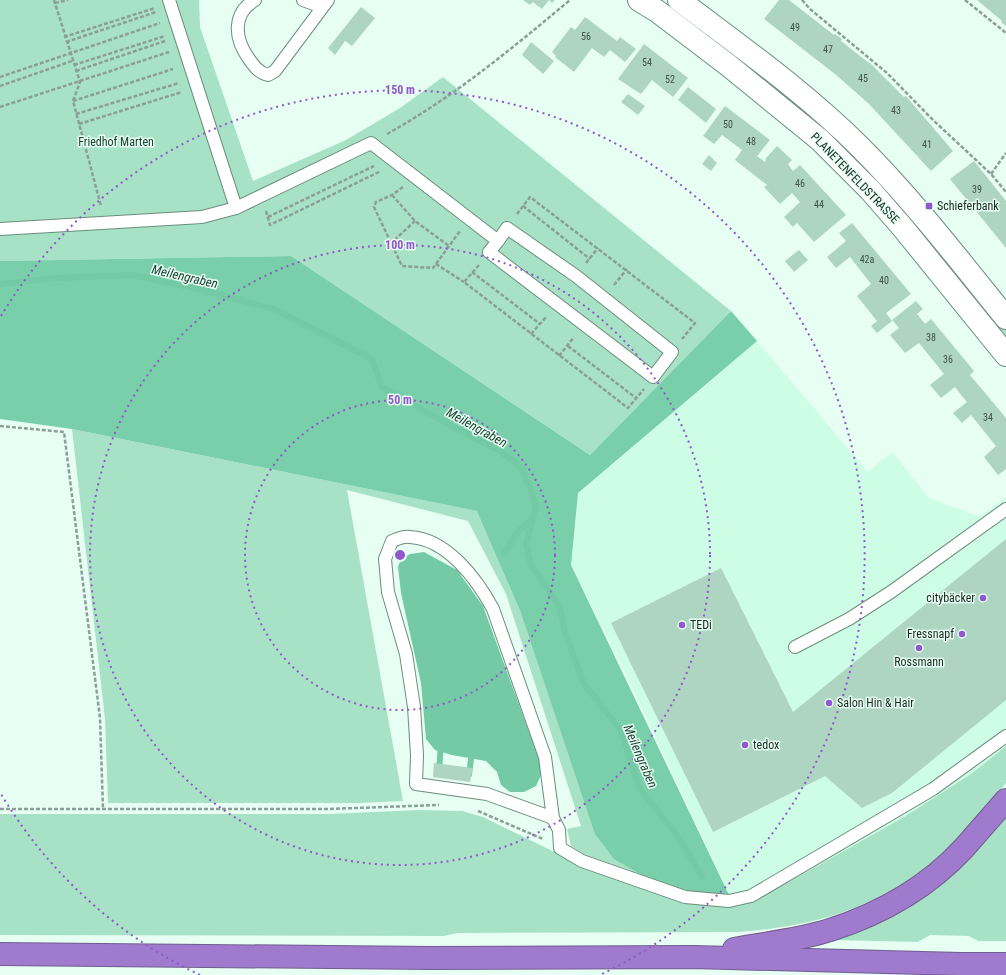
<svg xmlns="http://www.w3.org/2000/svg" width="1006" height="975" font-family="'Roboto Condensed',sans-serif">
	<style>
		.built { fill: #cefde6 }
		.green { fill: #a7e2c6 }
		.forest { fill: #78cfa9 }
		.water { fill: #73caa4 }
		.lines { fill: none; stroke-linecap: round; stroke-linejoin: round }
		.stream { stroke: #73caa4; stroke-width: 6 }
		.building { fill: #aed4c2 }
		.service-casing { stroke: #6a8e7d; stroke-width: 14 }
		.tertiary-casing { stroke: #6a8e7d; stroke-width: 24 }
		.motorway-casing { stroke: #715d90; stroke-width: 24 }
		.path { stroke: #8c9f96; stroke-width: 2.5; stroke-dasharray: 4 2; stroke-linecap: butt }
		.service { stroke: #fff; stroke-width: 12 }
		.tertiary { stroke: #fff; stroke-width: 22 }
		.motorway { stroke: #a07acc; stroke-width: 22 }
		.ring { fill: none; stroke: #9256cd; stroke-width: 2; stroke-dasharray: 2 4 }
		.poi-dot { fill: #9256cd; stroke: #e7fef3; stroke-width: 1.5 }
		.labels { text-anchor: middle; stroke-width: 3; stroke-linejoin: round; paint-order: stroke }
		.number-label { font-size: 10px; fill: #3e5349 }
		.park-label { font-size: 12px; fill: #194030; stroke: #e7fef3 }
		.street-label { font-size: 12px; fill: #192821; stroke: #e7fef3 }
		.poi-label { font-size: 12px; fill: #192821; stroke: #e7fef3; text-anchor: start }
		.water-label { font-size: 13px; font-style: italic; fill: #1d4434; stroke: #e7fef3 }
		.centre { fill: #9256cd; stroke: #e7fef3; stroke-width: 2 }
		.ring-label { font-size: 12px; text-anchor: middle; font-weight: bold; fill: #9256cd; stroke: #e7fef3; stroke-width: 3; stroke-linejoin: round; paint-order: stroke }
	</style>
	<rect width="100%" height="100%" fill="#e7fef3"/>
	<polygon class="built" points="757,341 868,472 892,452 929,498 980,517 1006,497 1006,746 971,774 904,817 789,882 734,905 632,687 571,565 578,493"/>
	<g class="green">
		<polygon points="0,0 199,0 200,27 253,181 346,140 400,108 443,77 731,311 590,455 291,256 0,261"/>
		<polygon points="917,220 1006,329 1006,345 909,226"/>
		<polygon points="72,429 478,511 521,613 652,881 587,856 571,846 567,829 581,826 506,594 468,521 347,490 403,801 359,803 108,803 105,719"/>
		<path d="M1006 746V783C988 805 971 829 950 848 886 905 822 926 737 932L457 933 444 936 0 935V814H329L419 810 462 811 483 817 579 864 692 904 734 905 789 882 904 817 971 774Z"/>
		<polygon points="1006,814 1006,941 978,941 969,936 930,935 918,942 833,940"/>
	</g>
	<polygon class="forest" points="291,256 590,455 731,311 757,341 578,493 571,565 729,895 687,891 652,881 614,859 595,834 521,613 477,511 72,429 0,419 0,261"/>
	<polygon class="water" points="424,552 457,570 483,606 540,762 541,775 536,786 524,792 510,792 501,785 497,772 486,761 452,755 435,750 426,739 421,683 401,593 398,567 401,559 410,554"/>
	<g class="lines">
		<g class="stream">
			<polyline points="0,284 59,278 132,275 194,288 274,309 372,359 382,387 457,429 500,451 521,467 531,490 536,506 526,544 531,565 560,607 565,632 583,682 621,731 640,789 676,834 702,876"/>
			<path d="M504 553C509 548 510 545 513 539 517 531 525 525 532 520"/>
			<polyline points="439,771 441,744"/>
			<polyline points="469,775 472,751"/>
		</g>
	</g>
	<g class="building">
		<polygon points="523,0 555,0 552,3 549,0 542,9 533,2 530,5"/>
		<polygon points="779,0 789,0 834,35 835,34 842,39 841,41 869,63 870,63 904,97 906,96 953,151 931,171 869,104 835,74 764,19"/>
		<polygon points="977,0 1006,0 1006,26 1001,22 1002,21"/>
		<polygon points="361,7 375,18 352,46 345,41 335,55 328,48"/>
		<polygon points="585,17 617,41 620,37 636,49 625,62 610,50 604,57 592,48 574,72 555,57 556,56 552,52 571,27 575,30"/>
		<polygon points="531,42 554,61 543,74 522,55"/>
		<polygon points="644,44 688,78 673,97 652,80 641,94 618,79"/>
		<polygon points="688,87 716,109 706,123 678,100"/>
		<polygon points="628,94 645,106 638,115 621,102"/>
		<polygon points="725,106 770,140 757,156 765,162 766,158 777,146 792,160 788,164 793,171 800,165 846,215 814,242 797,223 793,227 784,217 800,202 792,193 780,204 764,187 767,185 735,160 742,150 722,135 714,144 703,136"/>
		<polygon points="709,155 717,163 711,171 702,164"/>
		<polygon points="974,161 1006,201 1006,248 950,179"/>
		<polygon points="852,223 911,294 886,313 892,321 877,333 871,326 877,321 857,296 871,284 850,257 836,268 827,257 846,241 839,233"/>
		<polygon points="799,250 808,260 794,272 785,261"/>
		<polygon points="916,301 923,309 917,314 925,324 931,319 974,371 970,375 1006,418 1006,469 998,475 984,457 996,446 971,415 962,423 953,413 967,402 961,395 955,387 941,398 930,385 944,374 919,343 905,353 890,335 899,328 892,320"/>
		<polygon points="1006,539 1006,700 892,793 862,808 825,776 713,832 611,623 721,568 793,712"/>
		<polygon points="434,763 473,768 470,782 433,777"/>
	</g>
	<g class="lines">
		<g class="service-casing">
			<g id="service">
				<polyline points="169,0 236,208"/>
				<path d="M255 0C231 14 235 40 249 59 254 66 259 73 268 75L275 71 328 0"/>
				<polyline points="303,0 322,7"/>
				<polyline points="0,229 202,217 236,208 371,143 498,241 507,228 576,276 672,352 653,377 489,252 498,241"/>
				<polyline points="795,647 849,619 891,592 1006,509"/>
				<path d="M553 818 487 794 416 784 417 755 414 707 406 654 388 592 385 559 392 541C397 539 404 536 410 537 447 539 477 579 493 609L545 757 553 818 559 830 560 848 582 861 685 897 729 901 751 896 933 789 1006 736"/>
			</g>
		</g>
		<g class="tertiary-casing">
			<g id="tertiary">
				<polyline points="639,0 657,11 728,65 820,140 870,190 903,228 1006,355"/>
				<path d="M679 0C741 47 805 92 860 147 913 200 959 260 1006 318"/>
			</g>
		</g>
		<g class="motorway-casing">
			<g id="motorway">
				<path d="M734 949C766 943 799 940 830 930 880 914 928 887 964 848 978 832 992 816 1006 800"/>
				<polyline points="0,954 430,958 692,957 961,964 1006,964"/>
			</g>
		</g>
		<g class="path">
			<polyline points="54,0 80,82 73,101 101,206"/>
			<polyline points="802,0 810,9 887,73 933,120 991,174 1006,192"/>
			<polyline points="965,0 1006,33"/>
			<polyline points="55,3 68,0"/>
			<polyline points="64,37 155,8"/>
			<polyline points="66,42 156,12"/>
			<polyline points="74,65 165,36"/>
			<polyline points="76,71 165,41"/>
			<polyline points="0,77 160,23"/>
			<polyline points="0,86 72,61"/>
			<polyline points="73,101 173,69"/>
			<polyline points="0,107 169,52"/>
			<polyline points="76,114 179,83"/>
			<polyline points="79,124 182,92"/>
			<path d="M387 134C455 96 510 50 570 0"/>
			<polyline points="991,174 1006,153"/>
			<polyline points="403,187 392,195 376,202 374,207 402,266 433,268 460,231"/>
			<polyline points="392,195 415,221 449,246"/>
			<polyline points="523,206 590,259"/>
			<polyline points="266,211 270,225 381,171"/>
			<polyline points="517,214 530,197 695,323 682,339"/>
			<polyline points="268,217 374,166"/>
			<polyline points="390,244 415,221"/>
			<polyline points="586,263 598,248"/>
			<polyline points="436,264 464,282"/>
			<polyline points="479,265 464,282 628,408 644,389"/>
			<polyline points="472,272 540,324"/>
			<polyline points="614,285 627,269"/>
			<polyline points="531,334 547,316"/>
			<polyline points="568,346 636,398"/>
			<polyline points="559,356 574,337"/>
			<polyline points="0,426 64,432 100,718 103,809"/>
			<polyline points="0,809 328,809 439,805"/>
			<polyline points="478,811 543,839"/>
		</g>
		<use href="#service" class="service"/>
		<use href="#tertiary" class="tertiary"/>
		<use href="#motorway" class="motorway"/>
	</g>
	<g class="ring">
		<circle cx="400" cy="555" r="155"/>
		<circle cx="400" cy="555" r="310"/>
		<path d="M200 975A465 465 0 0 1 1 794M1 316A465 465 0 1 1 600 975"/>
	</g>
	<g class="poi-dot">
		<rect x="925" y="202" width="8" height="8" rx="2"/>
		<circle cx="983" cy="598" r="4"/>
		<circle cx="682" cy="625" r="4"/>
		<circle cx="962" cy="634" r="4"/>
		<circle cx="919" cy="648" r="4"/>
		<circle cx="829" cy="703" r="4"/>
		<circle cx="745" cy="745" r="4"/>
	</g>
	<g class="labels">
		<g class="number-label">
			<text x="795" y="31">49</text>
			<text x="586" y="40">56</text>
			<text x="828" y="53">47</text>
			<text x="647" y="66">54</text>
			<text x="863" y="82">45</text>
			<text x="670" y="83">52</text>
			<text x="896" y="114">43</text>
			<text x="728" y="128">50</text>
			<text x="751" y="145">48</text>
			<text x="927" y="148">41</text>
			<text x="800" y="187">46</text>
			<text x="977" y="193">39</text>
			<text x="819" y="208">44</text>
			<text x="867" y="263">42a</text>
			<text x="884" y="284">40</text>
			<text x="931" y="341">38</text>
			<text x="948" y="363">36</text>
			<text x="988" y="421">34</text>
		</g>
		<g class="park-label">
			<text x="116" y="146">Friedhof Marten</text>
		</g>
		<g class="street-label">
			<text transform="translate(855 178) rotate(46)" y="4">PLANETENFELDSTRASSE</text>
		</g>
		<g class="poi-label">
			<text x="937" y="210">Schieferbank</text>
			<text x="975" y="602" text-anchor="end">citybäcker</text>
			<text x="690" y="629">TEDi</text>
			<text x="954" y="638" text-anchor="end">Fressnapf</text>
			<text x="919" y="666" text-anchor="middle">Rossmann</text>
			<text x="837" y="707">Salon Hin &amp; Hair</text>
			<text x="753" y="749">tedox</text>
		</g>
		<g class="water-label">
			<text transform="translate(185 276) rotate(13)" y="5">Meilengraben</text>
			<text transform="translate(477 427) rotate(29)" y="5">Meilengraben</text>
			<text transform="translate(641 756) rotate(67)" y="5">Meilengraben</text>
		</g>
	</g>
	<circle cx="400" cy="555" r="6" class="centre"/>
	<g class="ring-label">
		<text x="400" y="94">150 m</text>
		<text x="400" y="249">100 m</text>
		<text x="400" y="404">50 m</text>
	</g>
</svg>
